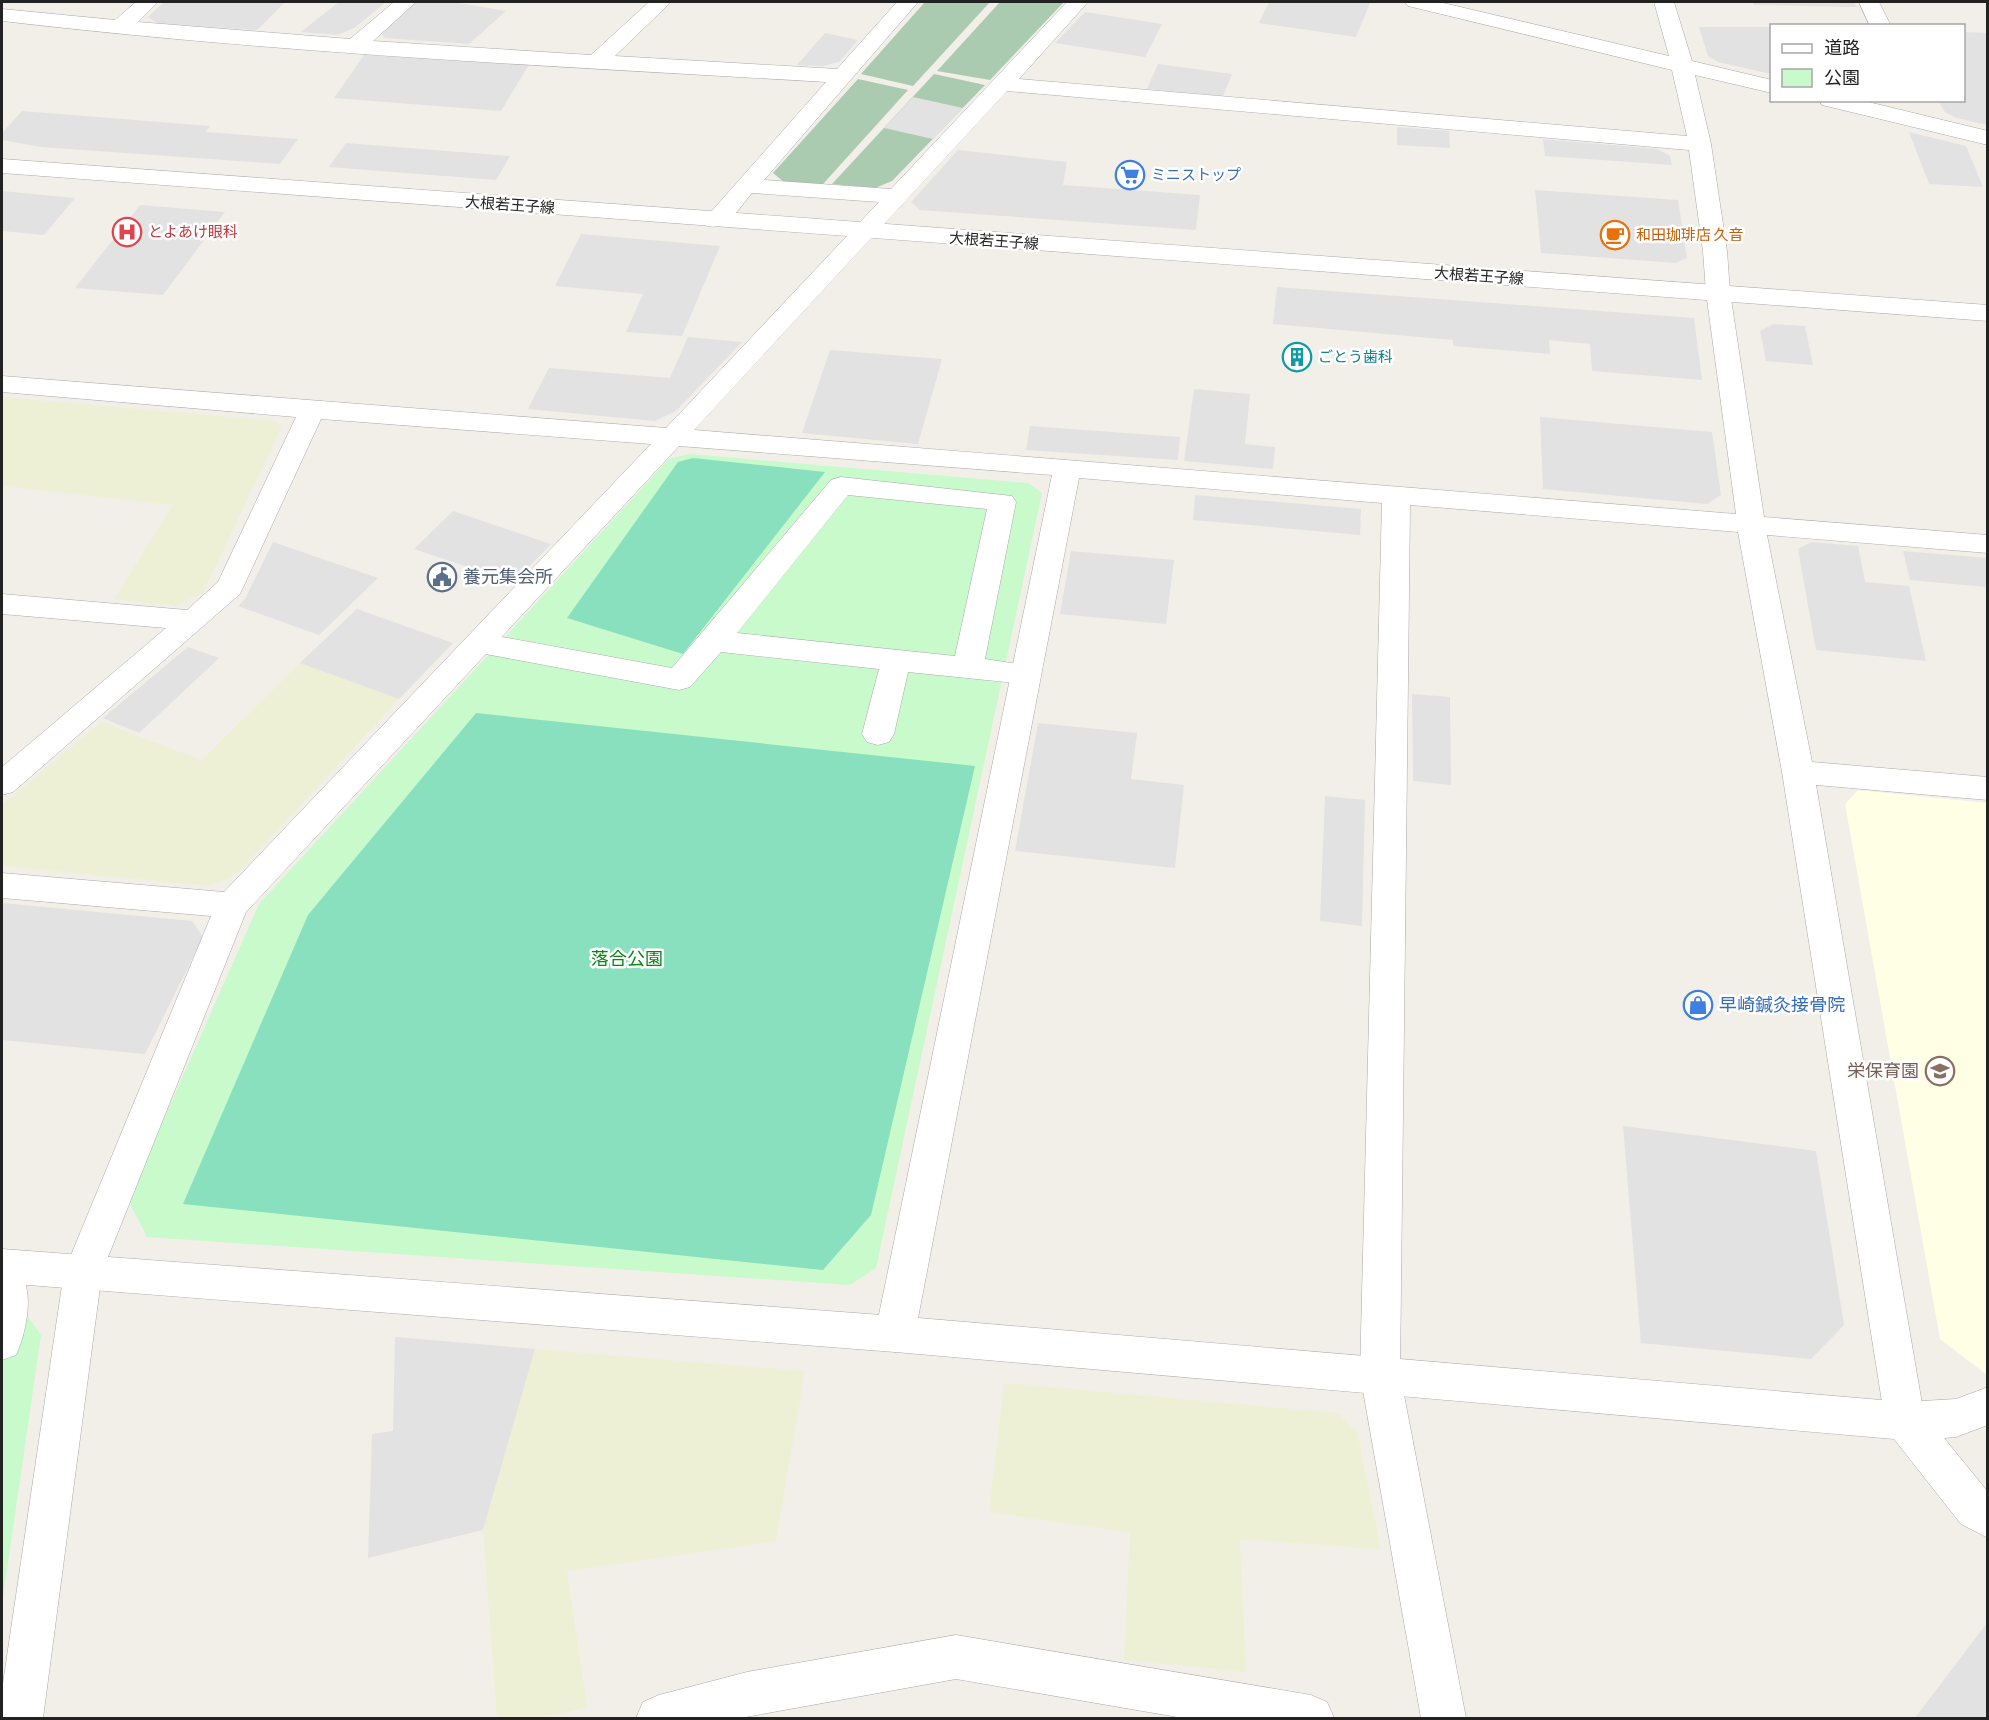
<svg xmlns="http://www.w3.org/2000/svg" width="1989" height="1720" font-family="'Alegreya Sans','Noto Sans JP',sans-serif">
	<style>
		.education { fill: #ffffe5 }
		.farmland { fill: #eef0d5 }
		.cemetery { fill: #aacbaf }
		.park { fill: #c8facc }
		.pitch { fill: #88e0be }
		.parking { fill: #e2e2e2 }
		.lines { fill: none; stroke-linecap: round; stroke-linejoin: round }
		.pedestrian-casing { stroke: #a9a9a9; stroke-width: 1 }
		.minor-casing { stroke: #a9a9a9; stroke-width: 1 }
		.tertiary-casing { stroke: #a9a9a9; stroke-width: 1 }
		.pedestrian { fill: #fff; fill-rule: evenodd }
		.minor { fill: #fff; fill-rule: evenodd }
		.tertiary { fill: #fff; fill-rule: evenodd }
		.labels { text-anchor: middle; stroke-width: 5; stroke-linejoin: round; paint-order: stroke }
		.far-shop-label { font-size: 15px; fill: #366cbe; stroke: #fff; text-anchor: start }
		.far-street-label { font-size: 15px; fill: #222; stroke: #fff }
		.far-health-label { font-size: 15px; fill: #be3a42; stroke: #fff; text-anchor: start }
		.far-food-label { font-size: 15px; fill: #c56008; stroke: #fff; text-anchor: start }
		.far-culture-label { font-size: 15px; fill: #0d838f; stroke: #fff; text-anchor: start }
		.service-label { font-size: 18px; fill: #4e5e75; stroke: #fff; text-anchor: start }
		.park-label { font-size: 18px; fill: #0c8416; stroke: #fff }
		.shop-label { font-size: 18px; fill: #366cbe; stroke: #fff; text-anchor: start }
		.education-label { font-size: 18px; fill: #785e54; stroke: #fff; text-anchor: end }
	</style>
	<rect width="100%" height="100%" fill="#f2efe9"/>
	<polygon class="education" points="1858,790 1987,803 1987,1375 1940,1339 1845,804"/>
	<g class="farmland">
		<polygon points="2,397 275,421 282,426 203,593 175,606 114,599 173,505 2,486"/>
		<polygon points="300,663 399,699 237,874 209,886 2,866 2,805 101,722 202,760"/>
		<polygon points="535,1349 805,1371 776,1541 567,1571 587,1707 542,1718 497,1718 483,1530"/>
		<polygon points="1004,1383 1337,1413 1357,1432 1381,1549 1240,1539 1246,1672 1124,1660 1130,1533 989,1512"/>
	</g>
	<g class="cemetery">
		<polygon points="925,2 990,2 913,86 861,74"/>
		<polygon points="1000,2 1064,2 990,80 937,71"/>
		<polygon points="934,74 985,85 892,181 875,188 832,184"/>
		<polygon points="858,79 908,90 823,184 784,182 773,173"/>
	</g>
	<g class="park">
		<polygon points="689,454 1028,483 1042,493 876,1268 850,1285 147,1237 128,1200 259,904 669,459"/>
		<polygon points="2,1302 18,1303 41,1335 2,1604"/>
	</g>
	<g class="pitch">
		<polygon points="693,458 825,472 683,654 567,618 678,462"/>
		<polygon points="476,713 975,766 871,1215 823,1270 183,1204 308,915"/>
	</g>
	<g class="parking">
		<polygon points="164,2 285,2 257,30 157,23 148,17"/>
		<polygon points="339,2 386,2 354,28 338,35 301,32"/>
		<polygon points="416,2 453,2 506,11 469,44 385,38 380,32"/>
		<polygon points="1269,2 1364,2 1370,3 1356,37 1259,23"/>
		<polygon points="1752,2 1854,2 1857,7 1754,5"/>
		<polygon points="1085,12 1162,24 1145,57 1055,43"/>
		<polygon points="1699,27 1771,27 1771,74 1718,62 1708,56"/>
		<polygon points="1964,32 1987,33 1987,125 1957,118 1945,112 1938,101 1964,100"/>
		<polygon points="825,33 858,40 839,62 823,66 797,65"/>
		<polygon points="367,51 530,63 501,111 334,98"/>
		<polygon points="1158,64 1232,74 1223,96 1147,89"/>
		<polygon points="913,97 963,108 933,139 884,128"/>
		<polygon points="22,111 210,126 206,132 298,139 280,164 41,147 2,140 2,133"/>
		<polygon points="1397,127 1449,131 1450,148 1397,145"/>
		<polygon points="1909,132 1966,146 1983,187 1929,184"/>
		<polygon points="1543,139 1657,149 1670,156 1672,165 1545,156"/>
		<polygon points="346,143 510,156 496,180 329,167"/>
		<polygon points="958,150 1067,162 1063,185 1200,195 1196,230 920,210 911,202"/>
		<polygon points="1535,190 1678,200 1687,258 1676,263 1541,253"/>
		<polygon points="2,191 75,198 44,235 2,231"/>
		<polygon points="140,205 225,212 163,295 75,288"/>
		<polygon points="581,234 720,246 682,336 626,332 643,294 555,286"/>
		<polygon points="1277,287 1694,318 1702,380 1592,371 1590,344 1549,340 1550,354 1453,346 1453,340 1273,324"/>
		<polygon points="1774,324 1805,326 1813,365 1766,361 1760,331"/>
		<polygon points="688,337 742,342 676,411 655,421 528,409 549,368 670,378"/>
		<polygon points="830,350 942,359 918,444 802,433"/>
		<polygon points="1194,389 1250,394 1245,444 1275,447 1273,469 1184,461"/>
		<polygon points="1540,417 1712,432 1721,495 1707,504 1543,489"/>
		<polygon points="1030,426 1180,437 1178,460 1026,450"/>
		<polygon points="1195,495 1361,509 1360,535 1193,520"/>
		<polygon points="453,511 551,544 514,582 414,549"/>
		<polygon points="273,542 378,578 319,635 238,606 245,599"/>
		<polygon points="1811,542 1858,546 1865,582 1909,586 1926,661 1816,650 1798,549"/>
		<polygon points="1071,551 1174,560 1166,624 1060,614"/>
		<polygon points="1903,551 1987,558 1987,587 1910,580"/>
		<polygon points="357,609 453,643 399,699 300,663"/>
		<polygon points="188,647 219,658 139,733 103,718"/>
		<polygon points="1412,694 1450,697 1451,785 1413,781"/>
		<polygon points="1038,723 1137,733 1131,779 1184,785 1175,868 1015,851"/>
		<polygon points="1325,796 1365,800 1362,926 1320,921"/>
		<polygon points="2,903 192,921 203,937 145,1054 2,1040"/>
		<polygon points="1623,1126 1816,1151 1844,1325 1811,1359 1641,1343"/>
		<polygon points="395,1337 535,1349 483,1530 368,1558 372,1434 393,1431"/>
		<polygon points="1987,1623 1987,1718 1915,1718"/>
	</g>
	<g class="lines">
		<g class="pedestrian-casing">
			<g id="pedestrian">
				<path d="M841 477 1012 496 1016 502 985 659 1037 667 1041 674 1037 681 1026 684 908 672 894 734 889 742 878 745 867 742 862 734 879 669 721 652 690 687 679 690 480 653 469 650 465 643 469 636 480 633 672 668 831 480ZM848 495 987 509 955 656 737 633Z"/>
				<path d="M9 1272 23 1277C33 1298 26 1333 16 1355L2 1360V1275Z"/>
			</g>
		</g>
		<g class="minor-casing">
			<g id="minor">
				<path d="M136 2H158L138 22 350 39 394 2H416L373 41 591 55 649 2H671L615 56 837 69 897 2H918L764 180 891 189 1067 2H1088L1019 79 1687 136 1672 70 1408 6 1405 2H1439L1669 56 1654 2H1674L1692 61 1772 80V93L1695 75 1711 144 1727 251 1730 292 1764 517 1988 535V553L1767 535 1812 762 1988 777V800L1816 785 1925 1421 1919 1434 1905 1440 1891 1434 1885 1421 1782 772 1738 532 1410 505 1400 1374 1466 1718H1421L1360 1374 1382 503 1079 478 915 1334 909 1347 895 1352 881 1347 875 1334 1052 475 679 446 246 912 102 1272 43 1718H2V1690L64 1272 211 916 2 898V873L224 892 651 444 321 419 240 594 13 792 2 795V767L166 628 2 614V594L187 610 218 582 296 417 2 392V376L666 428 879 202 752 193C739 208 727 231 707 226L703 221 826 82C551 66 275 53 2 21V9L115 20ZM1007 91 1689 150 1703 251 1706 292 1736 514 694 430Z"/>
				<polygon points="1859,2 1879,2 1891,26 1870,26"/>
				<polygon points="1819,100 1860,100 1988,131 1988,145 1822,105"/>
				<polygon points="956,1635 1311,1695 1327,1702 1334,1718 1183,1718 956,1679 740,1718 636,1718 643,1702 659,1695 747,1672"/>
			</g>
		</g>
		<g class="tertiary-casing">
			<g id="tertiary">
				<polygon points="2,159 1988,305 1988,321 2,173"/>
				<polygon points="2,1249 895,1316 1905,1402 1956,1399 1988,1387 1988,1425 1956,1437 1944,1438 1988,1492 1988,1538 1961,1524 1894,1439 895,1352 2,1283"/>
			</g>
		</g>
		<use href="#pedestrian" class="pedestrian"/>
		<use href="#minor" class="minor"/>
		<use href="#tertiary" class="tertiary"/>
	</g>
	<defs>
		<g id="supermarket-ring" transform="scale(1.5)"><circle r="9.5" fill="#fff" stroke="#3f7fe0" stroke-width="1.5"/><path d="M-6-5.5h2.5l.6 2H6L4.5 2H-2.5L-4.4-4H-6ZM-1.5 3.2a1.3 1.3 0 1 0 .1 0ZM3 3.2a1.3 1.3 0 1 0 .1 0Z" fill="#3f7fe0"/></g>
		<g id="hospital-ring" transform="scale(1.5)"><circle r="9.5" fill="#fff" stroke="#e0444e" stroke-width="1.5"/><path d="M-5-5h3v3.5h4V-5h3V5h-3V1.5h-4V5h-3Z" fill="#e0444e"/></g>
		<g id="cafe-ring" transform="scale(1.5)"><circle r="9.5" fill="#fff" stroke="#e8710a" stroke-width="1.5"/><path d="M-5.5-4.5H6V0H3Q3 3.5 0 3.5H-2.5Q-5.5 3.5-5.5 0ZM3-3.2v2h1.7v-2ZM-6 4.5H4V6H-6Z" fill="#e8710a"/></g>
		<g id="building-ring" transform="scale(1.5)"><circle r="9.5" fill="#fff" stroke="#0f9aa8" stroke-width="1.5"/><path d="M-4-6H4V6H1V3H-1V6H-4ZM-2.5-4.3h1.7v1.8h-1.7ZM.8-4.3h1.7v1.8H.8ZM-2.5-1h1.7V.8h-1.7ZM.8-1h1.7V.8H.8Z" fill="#0f9aa8"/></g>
		<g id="civic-ring" transform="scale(1.5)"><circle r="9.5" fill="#fff" stroke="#5c6f8a" stroke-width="1.5"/><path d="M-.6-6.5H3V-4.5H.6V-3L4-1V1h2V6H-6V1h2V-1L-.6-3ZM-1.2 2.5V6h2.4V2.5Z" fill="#5c6f8a"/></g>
		<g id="shop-ring" transform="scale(1.5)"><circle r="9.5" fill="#fff" stroke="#3f7fe0" stroke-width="1.5"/><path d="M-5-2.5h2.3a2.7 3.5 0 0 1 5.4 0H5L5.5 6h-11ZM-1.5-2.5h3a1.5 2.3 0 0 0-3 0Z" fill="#3f7fe0"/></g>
		<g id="school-ring" transform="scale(1.5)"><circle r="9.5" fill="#fff" stroke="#8d6e63" stroke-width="1.5"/><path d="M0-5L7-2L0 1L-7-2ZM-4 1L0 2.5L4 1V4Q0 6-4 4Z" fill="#8d6e63"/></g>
	</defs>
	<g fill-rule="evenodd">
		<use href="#supermarket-ring" x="1130" y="175"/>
		<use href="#hospital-ring" x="127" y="232"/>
		<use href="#cafe-ring" x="1615" y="235"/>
		<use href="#building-ring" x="1297" y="357"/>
		<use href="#civic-ring" x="442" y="577"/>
		<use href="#shop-ring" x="1698" y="1005"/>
		<use href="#school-ring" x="1940" y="1071"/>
	</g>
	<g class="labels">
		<g class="far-shop-label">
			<text x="1151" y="180">ミニストップ</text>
		</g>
		<g class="far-street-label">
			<text transform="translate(510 205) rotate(4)" y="5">大根若王子線</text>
			<text transform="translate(994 241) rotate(4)" y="5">大根若王子線</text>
			<text transform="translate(1479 276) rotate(4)" y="5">大根若王子線</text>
		</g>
		<g class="far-health-label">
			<text x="148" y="237">とよあけ眼科</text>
		</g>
		<g class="far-food-label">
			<text x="1636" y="240">和田珈琲店 久音</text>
		</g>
		<g class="far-culture-label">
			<text x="1318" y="362">ごとう歯科</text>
		</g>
		<g class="service-label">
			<text x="463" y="583">養元集会所</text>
		</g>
		<g class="park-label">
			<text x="627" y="965">落合公園</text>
		</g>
		<g class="shop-label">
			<text x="1719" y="1011">早崎鍼灸接骨院</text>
		</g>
		<g class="education-label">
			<text x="1919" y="1077">栄保育園</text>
		</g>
	</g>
	<rect width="1989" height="1720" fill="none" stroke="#222222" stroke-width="6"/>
	<rect x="1770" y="24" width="195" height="78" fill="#ffffff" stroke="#a7a7a7" stroke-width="1.5"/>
	<rect x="1782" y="44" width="30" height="9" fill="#ffffff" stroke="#a7a7a7" stroke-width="1.5"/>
	<text x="1824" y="54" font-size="18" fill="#222222">道路</text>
	<rect x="1782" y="69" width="30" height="18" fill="#c8facc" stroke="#a7a7a7" stroke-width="1.5"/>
	<text x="1824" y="84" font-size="18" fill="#222222">公園</text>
</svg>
